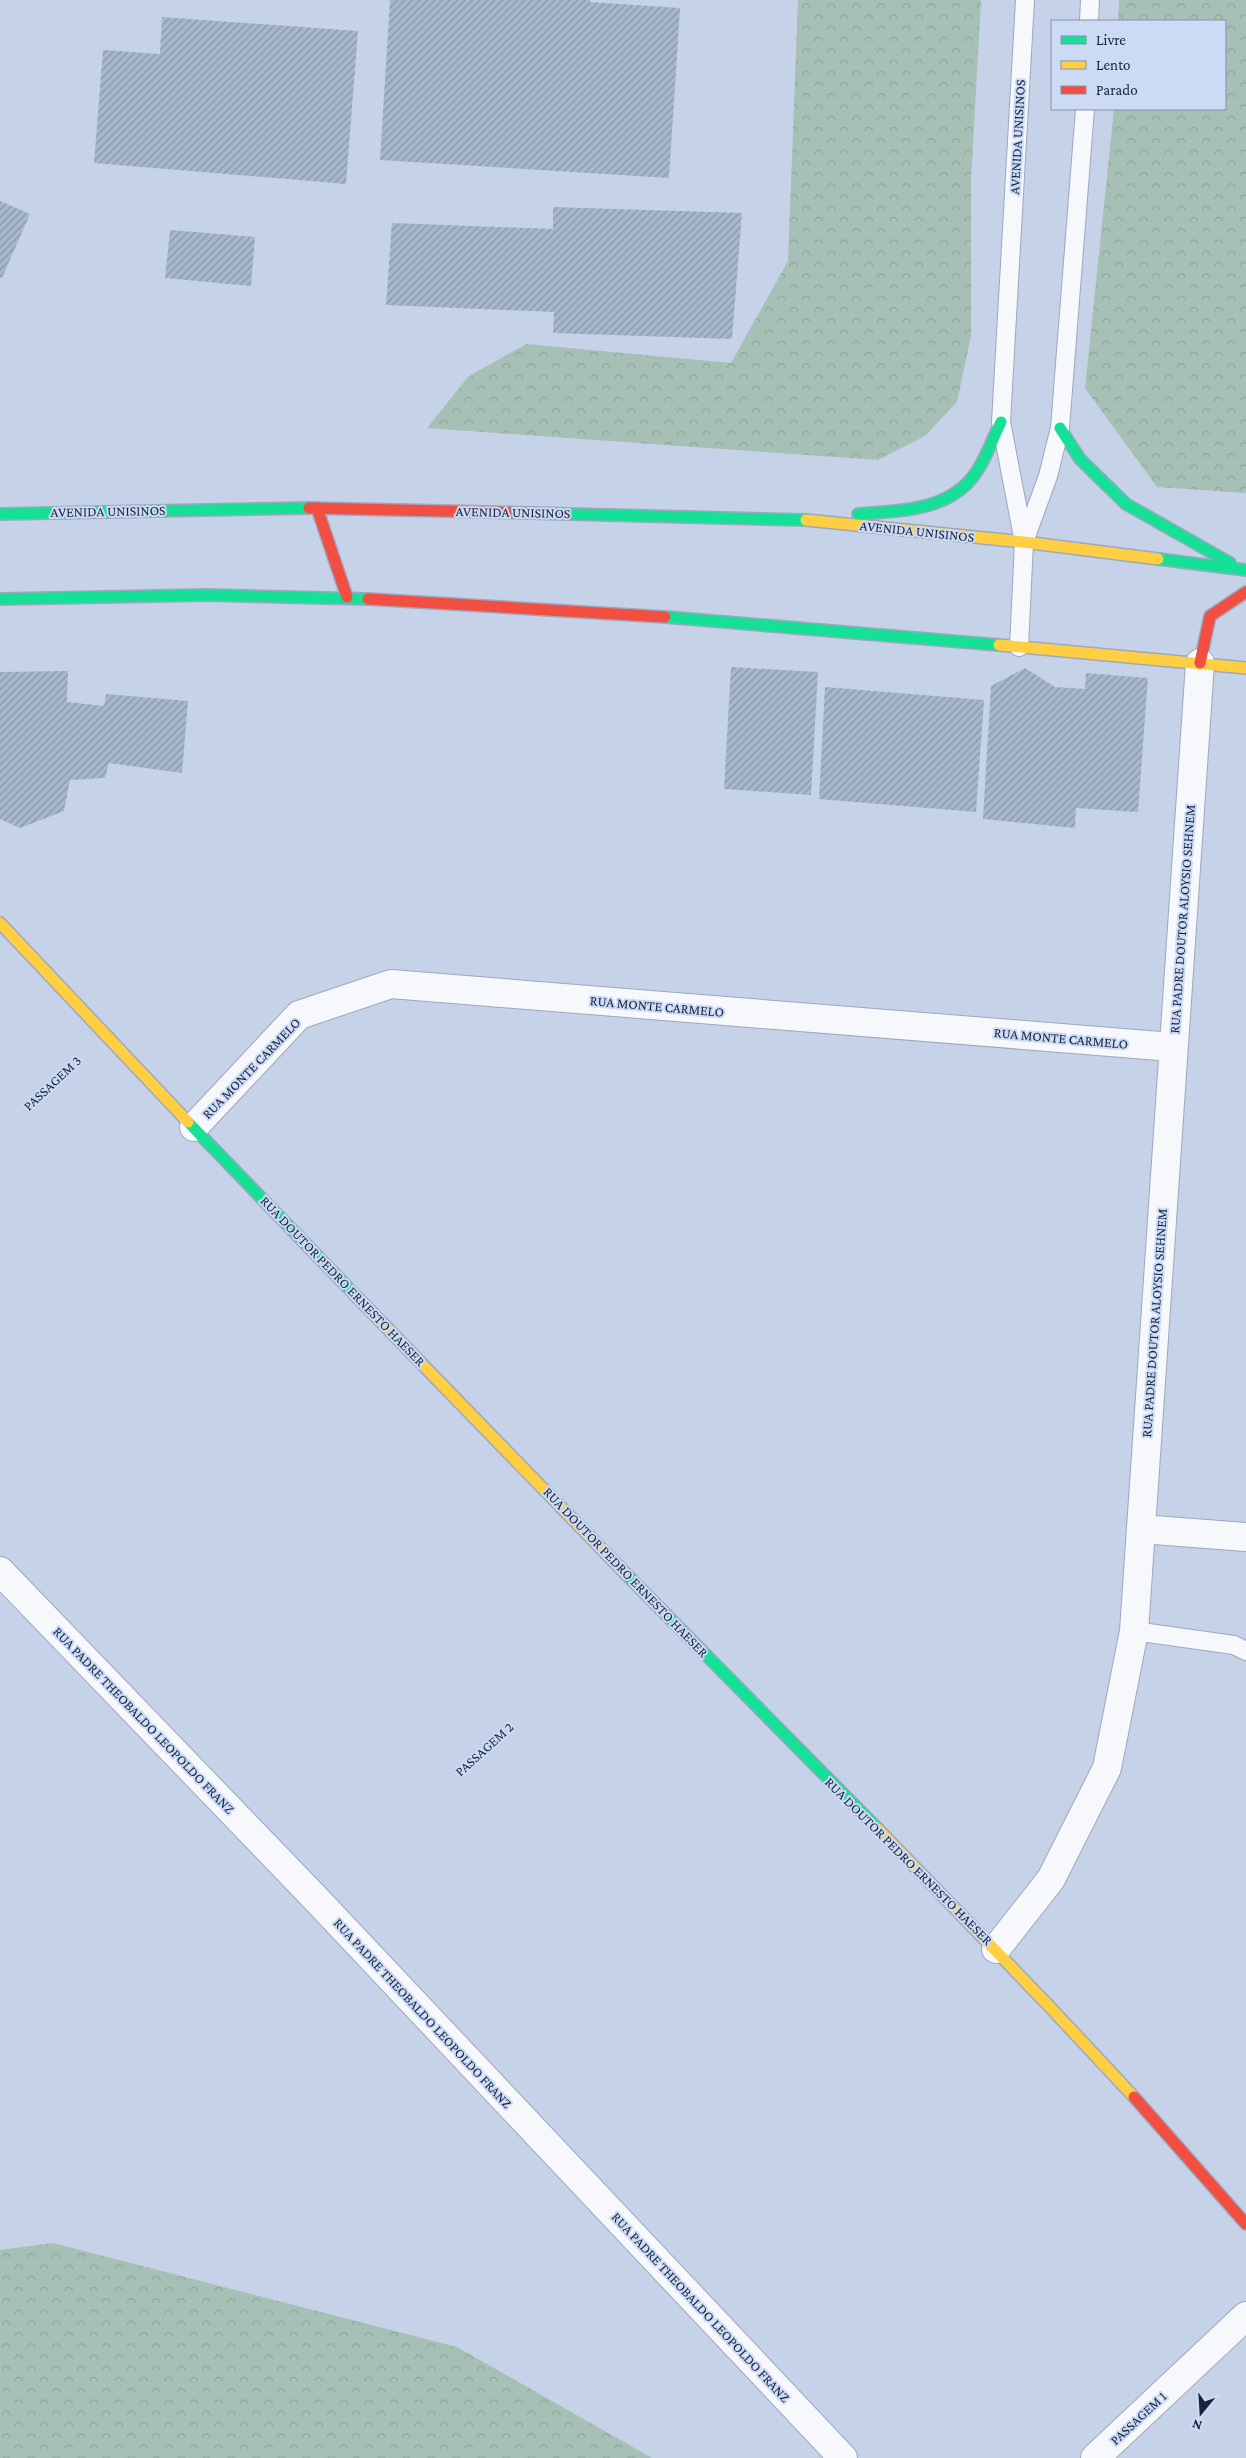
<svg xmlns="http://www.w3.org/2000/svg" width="1246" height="2458" font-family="'Crimson Pro',serif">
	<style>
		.forest { fill: url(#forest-crowns) }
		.building { fill: url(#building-hatch) }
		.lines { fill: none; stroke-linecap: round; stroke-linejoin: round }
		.lane-casing { stroke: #9da8be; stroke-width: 20 }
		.street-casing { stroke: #9da8be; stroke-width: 30 }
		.fast-casing { stroke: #9da8be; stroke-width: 14 }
		.slow-casing { stroke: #9da8be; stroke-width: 14 }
		.jam-casing { stroke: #9da8be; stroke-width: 14 }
		.path { stroke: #cdd1d8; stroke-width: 3; stroke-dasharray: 1 4; stroke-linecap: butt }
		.lane { stroke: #f6f8fc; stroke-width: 18 }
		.street { stroke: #f6f8fc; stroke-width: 28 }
		.fast { stroke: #16e098; stroke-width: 11 }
		.slow { stroke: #ffcf43; stroke-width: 11 }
		.jam { stroke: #f24e42; stroke-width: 11 }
		.labels { text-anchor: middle; stroke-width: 4; stroke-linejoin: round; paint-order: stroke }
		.street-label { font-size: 14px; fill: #18243d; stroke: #ccdaf5 }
	</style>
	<defs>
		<pattern id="forest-crowns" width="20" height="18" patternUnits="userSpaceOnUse" patternTransform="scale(1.25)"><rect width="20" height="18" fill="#a6c0b5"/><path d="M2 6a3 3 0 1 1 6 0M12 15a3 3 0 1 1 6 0" fill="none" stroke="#8ea59d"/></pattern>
		<pattern id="building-hatch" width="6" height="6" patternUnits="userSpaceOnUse" patternTransform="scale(1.25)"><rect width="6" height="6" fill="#a7b8cc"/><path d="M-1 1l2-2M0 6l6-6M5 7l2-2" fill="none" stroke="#8795a7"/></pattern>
	</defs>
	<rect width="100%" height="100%" fill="#c6d2e8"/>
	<g class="forest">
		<polygon points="798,0 981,0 971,181 971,336 957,402 925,436 878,460 427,428 468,377 526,344 731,363 788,261"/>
		<polygon points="1119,0 1246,0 1246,493 1157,487 1085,388 1114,109 1225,109 1225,21 1118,21"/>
		<polygon points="53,2243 457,2347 652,2458 0,2458 0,2250"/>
	</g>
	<g class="building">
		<polygon points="390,0 590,0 590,2 680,8 669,178 380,160"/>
		<polygon points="162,17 358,31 346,184 94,163 103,50 160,54"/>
		<polygon points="0,201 30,214 2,278 0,277"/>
		<polygon points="553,207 742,213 732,339 553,333 554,312 386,305 392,223 553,229"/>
		<polygon points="170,230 255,237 251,286 165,278"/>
		<polygon points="731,667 818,672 811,795 724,789"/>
		<polygon points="1025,668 1055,687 1085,689 1086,673 1148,678 1138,812 1076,808 1075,828 983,819 991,686"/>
		<polygon points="68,671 67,702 104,706 106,694 188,701 182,773 109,763 105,778 70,780 64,811 20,828 0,819 0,672"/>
		<polygon points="825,687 984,700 976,812 819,799"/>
	</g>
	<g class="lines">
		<g class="lane-casing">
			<g id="lane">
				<polyline points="1089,21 1090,0"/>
				<polyline points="1024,542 1048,476 1060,428 1085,109"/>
				<polyline points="1019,647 1024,542 1001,422 1025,0"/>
				<polyline points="1134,1631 1234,1645 1246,1651"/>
			</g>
		</g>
		<g class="street-casing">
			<g id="street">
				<polyline points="194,1127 299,1015 391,984 1172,1047"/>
				<polyline points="1141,1529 1246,1537"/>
				<polyline points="0,1571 317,1900 843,2458"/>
				<polyline points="996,1949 1051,1879 1107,1768 1134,1631 1200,663"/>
				<polyline points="1095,2458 1246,2316"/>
			</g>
		</g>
		<g class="fast-casing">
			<g id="fast">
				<polyline points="1060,428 1080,459 1126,504 1230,563"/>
				<polyline points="530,513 806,520"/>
				<polyline points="0,514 309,508"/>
				<path d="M858 514C900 511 952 511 977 471 987 456 993 438 1001 422"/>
				<polyline points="1158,559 1246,570"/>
				<polyline points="0,599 207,595 368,599"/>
				<polyline points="665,617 999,645"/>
				<polyline points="188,1122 356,1296"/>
				<polyline points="624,1572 878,1829"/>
			</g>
		</g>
		<g class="slow-casing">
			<g id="slow">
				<polyline points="806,520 1024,542 1158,559"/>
				<polyline points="999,645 1246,668"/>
				<polyline points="0,923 188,1122"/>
				<polyline points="356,1296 624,1572"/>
				<polyline points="878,1829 1048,2005 1134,2097"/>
			</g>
		</g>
		<g class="jam-casing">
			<g id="jam">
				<polyline points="309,508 530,513"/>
				<polyline points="317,508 347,597"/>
				<polyline points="368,599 665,617"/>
				<polyline points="1200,663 1210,616 1246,592"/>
				<polyline points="1134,2097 1246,2224"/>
			</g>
		</g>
		<g class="path">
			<polyline points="0,1131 80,1057"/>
			<polyline points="342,1878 626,1619"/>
			<polyline points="0,2198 293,1923"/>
		</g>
		<use href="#lane" class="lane"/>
		<use href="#street" class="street"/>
		<use href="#fast" class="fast"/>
		<use href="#slow" class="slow"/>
		<use href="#jam" class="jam"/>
	</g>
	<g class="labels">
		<g class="street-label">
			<text transform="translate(1017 137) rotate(-87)" y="5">AVENIDA UNISINOS</text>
			<text transform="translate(108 511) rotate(-1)" y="5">AVENIDA UNISINOS</text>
			<text transform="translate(513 512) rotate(1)" y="5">AVENIDA UNISINOS</text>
			<text transform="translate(917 531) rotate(6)" y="5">AVENIDA UNISINOS</text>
			<text transform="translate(1182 919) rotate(-86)" y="5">RUA PADRE DOUTOR ALOYSIO SEHNEM</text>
			<text transform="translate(657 1006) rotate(5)" y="5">RUA MONTE CARMELO</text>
			<text transform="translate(1061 1038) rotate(5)" y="5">RUA MONTE CARMELO</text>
			<text transform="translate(251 1068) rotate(-46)" y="5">RUA MONTE CARMELO</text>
			<text transform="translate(52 1083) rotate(-43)" y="5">PASSAGEM 3</text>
			<text transform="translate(343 1281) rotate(46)" y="5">RUA DOUTOR PEDRO ERNESTO HAESER</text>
			<text transform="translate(1154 1323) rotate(-86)" y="5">RUA PADRE DOUTOR ALOYSIO SEHNEM</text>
			<text transform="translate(626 1572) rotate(46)" y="5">RUA DOUTOR PEDRO ERNESTO HAESER</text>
			<text transform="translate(144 1720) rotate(46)" y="5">RUA PADRE THEOBALDO LEOPOLDO FRANZ</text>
			<text transform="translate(484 1749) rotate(-42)" y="5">PASSAGEM 2</text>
			<text transform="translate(909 1861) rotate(45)" y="5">RUA DOUTOR PEDRO ERNESTO HAESER</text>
			<text transform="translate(423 2013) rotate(47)" y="5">RUA PADRE THEOBALDO LEOPOLDO FRANZ</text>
			<text transform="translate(701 2307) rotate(47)" y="5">RUA PADRE THEOBALDO LEOPOLDO FRANZ</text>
			<text transform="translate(1138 2418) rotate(-43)" y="5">PASSAGEM 1</text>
		</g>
	</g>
	<rect x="1051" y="20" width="175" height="90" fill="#ccdaf5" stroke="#8491ab"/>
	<rect x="1061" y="36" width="25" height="8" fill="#16e098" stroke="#8491ab"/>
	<text x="1096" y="45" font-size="15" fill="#18243d">Livre</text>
	<rect x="1061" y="61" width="25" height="8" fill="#ffcf43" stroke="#8491ab"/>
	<text x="1096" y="70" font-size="15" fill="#18243d">Lento</text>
	<rect x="1061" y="86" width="25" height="8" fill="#f24e42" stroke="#8491ab"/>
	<text x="1096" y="95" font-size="15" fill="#18243d">Parado</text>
	<g transform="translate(1201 2413) rotate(198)" stroke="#ccdaf5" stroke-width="4" paint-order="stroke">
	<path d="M0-4L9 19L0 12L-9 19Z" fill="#18243d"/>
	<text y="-8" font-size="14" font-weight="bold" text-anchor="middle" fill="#18243d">N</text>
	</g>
</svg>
